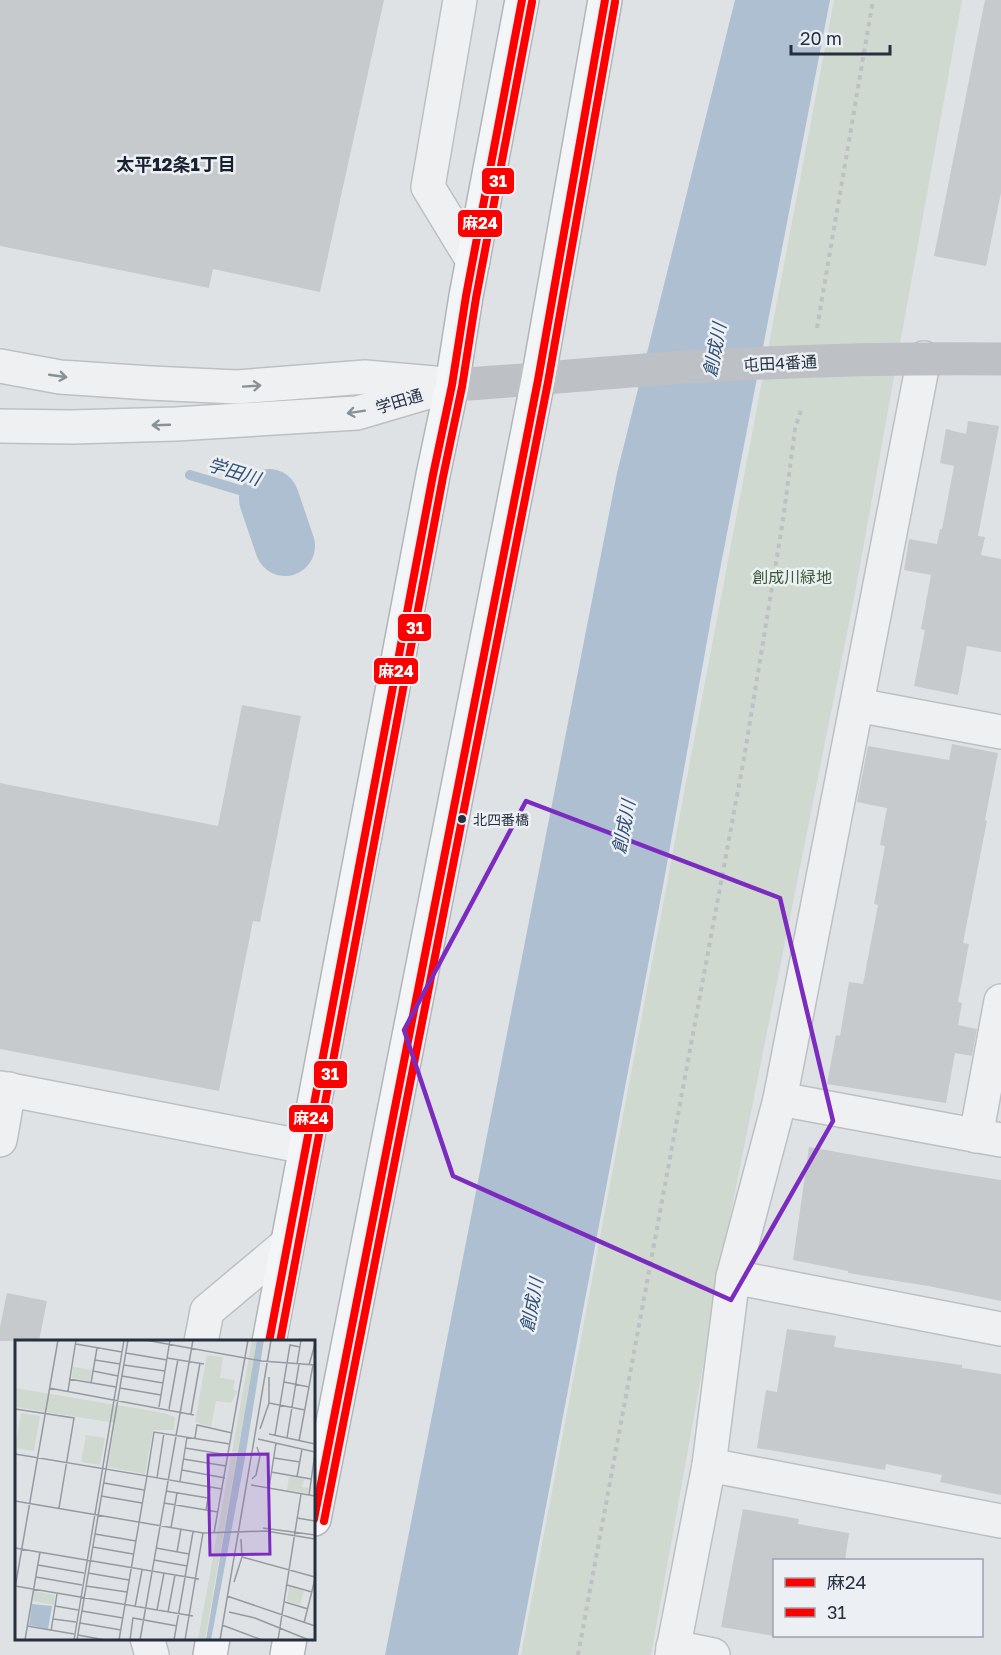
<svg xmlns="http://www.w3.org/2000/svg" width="1001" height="1655" font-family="'Golos Text','Noto Sans JP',sans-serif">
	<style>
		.green { fill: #d0d9d0 }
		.water { fill: #adbfd1 }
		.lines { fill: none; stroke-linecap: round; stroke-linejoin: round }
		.stream { stroke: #adbfd1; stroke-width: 10 }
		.river { stroke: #adbfd1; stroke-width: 60 }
		.building { fill: #c7cacd }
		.street-casing { stroke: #bdc0c3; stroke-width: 36 }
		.highway-casing { stroke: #b1b5ba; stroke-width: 36 }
		.path { stroke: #bfc0c5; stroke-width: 4; stroke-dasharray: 4.5 4.5; stroke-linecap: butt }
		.street { stroke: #eff0f2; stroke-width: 33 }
		.secondary { stroke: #bdc0c5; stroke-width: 33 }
		.highway { stroke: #f3f5f6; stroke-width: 33 }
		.bus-1-casing { stroke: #ecf0f5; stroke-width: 12 }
		.bus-2-casing { stroke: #ecf0f5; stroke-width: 12 }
		.bus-1 { stroke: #f00; stroke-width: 8 }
		.bus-2 { stroke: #f00; stroke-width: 8 }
		.oneway { stroke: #8a9098 }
		.marked { fill: none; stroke: #7b2cbf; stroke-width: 4.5; stroke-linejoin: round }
		.bus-dot { fill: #262f3e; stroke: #ecf0f5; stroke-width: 2 }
		.labels { text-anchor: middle; stroke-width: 5; stroke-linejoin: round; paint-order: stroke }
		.bus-label { font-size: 14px; fill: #262f3e; stroke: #ecf0f5; text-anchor: start }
		.street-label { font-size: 16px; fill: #262f3e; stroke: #ecf0f5 }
		.park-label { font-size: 16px; fill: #3b5a33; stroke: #ecf0f5 }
		.neighbourhood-label { font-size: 18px; font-weight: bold; fill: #19212f; stroke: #ecf0f5 }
		.water-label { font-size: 18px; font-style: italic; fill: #304f73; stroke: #ecf0f5 }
		.inset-road { fill: none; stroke: #959aa2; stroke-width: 1.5 }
		.view { fill: #7b2cbf; fill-opacity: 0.15; stroke: #7b2cbf; stroke-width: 3 }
		.inset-edge { fill: none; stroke: #262f3e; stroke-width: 3 }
		.line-badge { stroke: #ecf0f5; stroke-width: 2 }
		.badge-label { font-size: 16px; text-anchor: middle; font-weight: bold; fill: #fff }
	</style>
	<rect width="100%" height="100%" fill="#dfe2e5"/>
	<polygon class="green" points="834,0 962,0 856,588 730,1217 651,1655 521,1655"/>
	<polygon class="water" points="735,0 830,0 718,580 663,886 518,1655 385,1655 617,473"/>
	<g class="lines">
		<polyline class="stream" points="190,475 269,499"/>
		<polyline class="river" points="269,499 285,546"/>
	</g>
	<g class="building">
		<polygon points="0,0 384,0 320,292 213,269 209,288 0,246"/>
		<polygon points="985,0 1001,0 1001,193 986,266 934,256"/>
		<polygon points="968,421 999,426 978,536 985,537 981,555 1001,559 1001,652 967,646 958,695 914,686 925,630 921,629 931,575 904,570 909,539 937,544 940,529 942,529 954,466 940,463 946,429 966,434"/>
		<polygon points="242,705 301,716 260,922 253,921 219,1091 0,1049 0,783 218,826"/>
		<polygon points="952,744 998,753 985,820 987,821 963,943 969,944 958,1002 962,1003 958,1025 977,1029 972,1056 955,1053 946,1103 827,1084 836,1035 840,1036 849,982 863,984 878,905 874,904 885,846 880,845 887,808 857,802 868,746 949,760"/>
		<polygon points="809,1147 932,1169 1001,1180 1001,1301 928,1286 848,1273 848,1271 793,1260"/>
		<polygon points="7,1293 47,1301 39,1341 0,1341 0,1327"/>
		<polygon points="787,1329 836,1336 834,1347 962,1365 962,1368 1001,1374 1001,1495 940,1482 942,1475 886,1464 885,1470 757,1448 766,1390 777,1392"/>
		<polygon points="743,1509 799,1519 798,1524 849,1533 845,1560 774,1560 774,1636 721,1627"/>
	</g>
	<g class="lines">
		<g class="street-casing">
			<g id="street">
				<polyline points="460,0 428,187 473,261"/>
				<polyline points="0,366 60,377 150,383 237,387 365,377 434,383"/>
				<polyline points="0,426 72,427 176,424 357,413 452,385"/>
				<polyline points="857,705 1001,732"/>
				<polyline points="0,1088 306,1147"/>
				<polyline points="780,1099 1001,1140"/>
				<polyline points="976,1136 1001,1001"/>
				<polyline points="0,1140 9,1089"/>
				<polyline points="733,1277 1001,1329"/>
				<polyline points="201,1342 207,1311 287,1244"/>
				<polyline points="709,1465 1001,1521"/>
				<polyline points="147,1638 152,1655"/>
				<polyline points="673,1647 713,1655"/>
				<polyline points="672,1655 709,1465 733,1277 780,1099 924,358"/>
			</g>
		</g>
		<g class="highway-casing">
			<g id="highway">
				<polyline points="269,1342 433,475 452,385 466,296 522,0"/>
				<polyline points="314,1519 538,380 605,0"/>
				<polyline points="210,1655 213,1638"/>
				<polyline points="287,1655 290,1638"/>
			</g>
		</g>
		<g class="path">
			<polyline points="817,328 873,0"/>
			<polyline points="578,1655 744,758 783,520 795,429 802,407"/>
		</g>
		<use href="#street" class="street"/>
		<path class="secondary" d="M452 385C504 382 555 377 606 373 737 362 870 358 1001 359"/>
		<use href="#highway" class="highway"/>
		<g class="bus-1-casing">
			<g id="bus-1">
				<polyline points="269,1342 433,475 452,385 466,296 522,0"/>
				<polyline points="314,1519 538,380 605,0"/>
			</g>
		</g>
		<g class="bus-2-casing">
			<g id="bus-2">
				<polyline points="280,1342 443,477 462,387 476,298 532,2"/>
				<polyline points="324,1521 548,382 615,2"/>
			</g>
		</g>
		<use href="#bus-1" class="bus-1"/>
		<use href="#bus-2" class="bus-2"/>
	</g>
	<defs><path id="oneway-shaft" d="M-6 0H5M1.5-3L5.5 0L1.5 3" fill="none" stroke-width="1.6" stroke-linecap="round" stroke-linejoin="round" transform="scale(1.5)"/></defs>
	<g class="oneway">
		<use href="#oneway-shaft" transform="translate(58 376) rotate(8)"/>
		<use href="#oneway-shaft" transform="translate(252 386) rotate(-4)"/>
		<use href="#oneway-shaft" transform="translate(356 412) rotate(171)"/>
		<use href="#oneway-shaft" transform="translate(161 425) rotate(178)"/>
	</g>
	<path class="marked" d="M526 801 780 898 833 1121 731 1300 453 1176 404 1030Z"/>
	<circle class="bus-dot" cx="462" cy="819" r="5"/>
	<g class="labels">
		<g class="bus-label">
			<text x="473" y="825">北四番橋</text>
		</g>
		<g class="street-label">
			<text transform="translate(780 363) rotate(-3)" y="6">屯田4番通</text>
			<text transform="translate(399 401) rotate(-17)" y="6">学田通</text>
		</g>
		<g class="park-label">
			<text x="792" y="583">創成川緑地</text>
		</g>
		<g class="neighbourhood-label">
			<text x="176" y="171">太平12条1丁目</text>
		</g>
		<g class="water-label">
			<text transform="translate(715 350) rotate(-79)" y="6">創成川</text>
			<text transform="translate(234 472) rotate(17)" y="6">学田川</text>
			<text transform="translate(624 827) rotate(-79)" y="6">創成川</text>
			<text transform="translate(532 1305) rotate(-79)" y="6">創成川</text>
		</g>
	</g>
	<g transform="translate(15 1340)">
		<rect width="300" height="300" fill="#dfe2e5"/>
		<path d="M237 0H242L190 300H183ZM192 15 208 17 205 38 220 40 218 50 223 51 216 63 201 61 196 87 180 82ZM58 27 77 30 75 41 57 38ZM0 48 149 73 160 77 159 90H138L130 134 93 127 100 83 0 67ZM6 73 25 76 19 111 0 108ZM71 95 90 98 85 125 66 122ZM274 136 289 139 287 147 294 148 293 153 272 150ZM274 246 289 251 285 265 272 261ZM19 251 40 255 39 265 18 261Z" fill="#d0d9d0"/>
		<path d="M242 0H249L230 118 196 300H191ZM17 264 37 266 33 289 14 285Z" fill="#adbfd1"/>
		<path class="inset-road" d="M130 0 247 21 300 25M61 4 107 12M111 13 152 20M152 18 189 24M80 20 105 24M282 24 286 0M109 25 150 31M294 25 300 4M78 31 103 36M107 36 148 43M54 39 101 47M269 42 294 47M76 43 82 8M34 48 179 75M105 48 146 55M53 51 61 0M254 63 290 70M144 67 155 0M0 69 59 78 44 168M154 69 163 19M176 74 185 23M245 89 254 63V37M254 94 300 104M260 95 275 5 285 7M180 98 182 85 217 93M272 98 284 24M243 99 300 112M284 101 298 25M170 108 213 115M0 114 132 136 139 92 215 104M259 118 285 122M168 119 211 126M167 130 210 138M256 132 296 139M282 137 287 109M142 138 149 93M237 139 241 135 245 116 242 107M165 141 172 97M89 143 129 150M236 145 300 156M254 148 261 103M151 151 193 158M294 155 300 113M86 156 127 163M0 161 188 193 251 191 300 199M149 163 203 172M191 170 195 147M282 178 300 181M156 188 162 153M248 188 300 195M199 193 233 0M80 194 121 201M78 207 118 214M0 208 184 239M141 208 174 214M162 212 166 189M227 217 300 237M139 220 172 226M23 225 69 233M73 233 114 240M21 237 67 245M219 242 227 217 226 199M272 245 297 252M0 246 178 276M71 246 112 252M0 248 43 0M212 256 300 286M270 262 293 269M40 266 63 270M120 267 127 230M142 270 149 233M67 271 108 278M153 272 160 235M214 272 240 278 294 300M38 279 61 282M65 283 106 290M289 283 300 239M207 285 247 300M12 286 59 294M36 291 42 254M63 295 90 300M10 300 25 212M59 300 109 0M62 300 113 0M104 300 132 136 207 149M115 300 118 278 162 286M125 300 178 0M159 300 178 192M170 300 188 193M205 300 256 0M263 300 286 154"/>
		<path class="view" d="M253 114 255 214 195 215 193 115Z"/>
		<rect width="300" height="300" class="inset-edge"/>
	</g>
	<g class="line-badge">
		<rect x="481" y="167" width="34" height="28" rx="6" fill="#f00"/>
		<rect x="457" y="209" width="46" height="29" rx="6" fill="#f00"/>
		<rect x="397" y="613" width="35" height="29" rx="6" fill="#f00"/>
		<rect x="373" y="657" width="46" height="28" rx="6" fill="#f00"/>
		<rect x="313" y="1060" width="35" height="29" rx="6" fill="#f00"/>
		<rect x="288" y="1104" width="46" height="29" rx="6" fill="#f00"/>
	</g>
	<g class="badge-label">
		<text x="498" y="187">31</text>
		<text x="480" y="229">麻24</text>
		<text x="415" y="634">31</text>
		<text x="396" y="677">麻24</text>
		<text x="330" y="1080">31</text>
		<text x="311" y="1124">麻24</text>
	</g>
	<rect x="773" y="1559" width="210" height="78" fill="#ecf0f5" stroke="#9da3ac" stroke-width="1.5"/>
	<rect x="785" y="1578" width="30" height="9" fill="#ff0000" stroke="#9da3ac" stroke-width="1.5"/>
	<text x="827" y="1589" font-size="18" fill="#262f3e">麻24</text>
	<rect x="785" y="1608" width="30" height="9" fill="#ff0000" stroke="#9da3ac" stroke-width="1.5"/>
	<text x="827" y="1619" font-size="18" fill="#262f3e">31</text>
	<path d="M791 45v9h99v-9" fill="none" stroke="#262f3e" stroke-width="3"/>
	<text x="800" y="45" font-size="18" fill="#262f3e" stroke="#ecf0f5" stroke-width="4.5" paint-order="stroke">20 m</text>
</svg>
